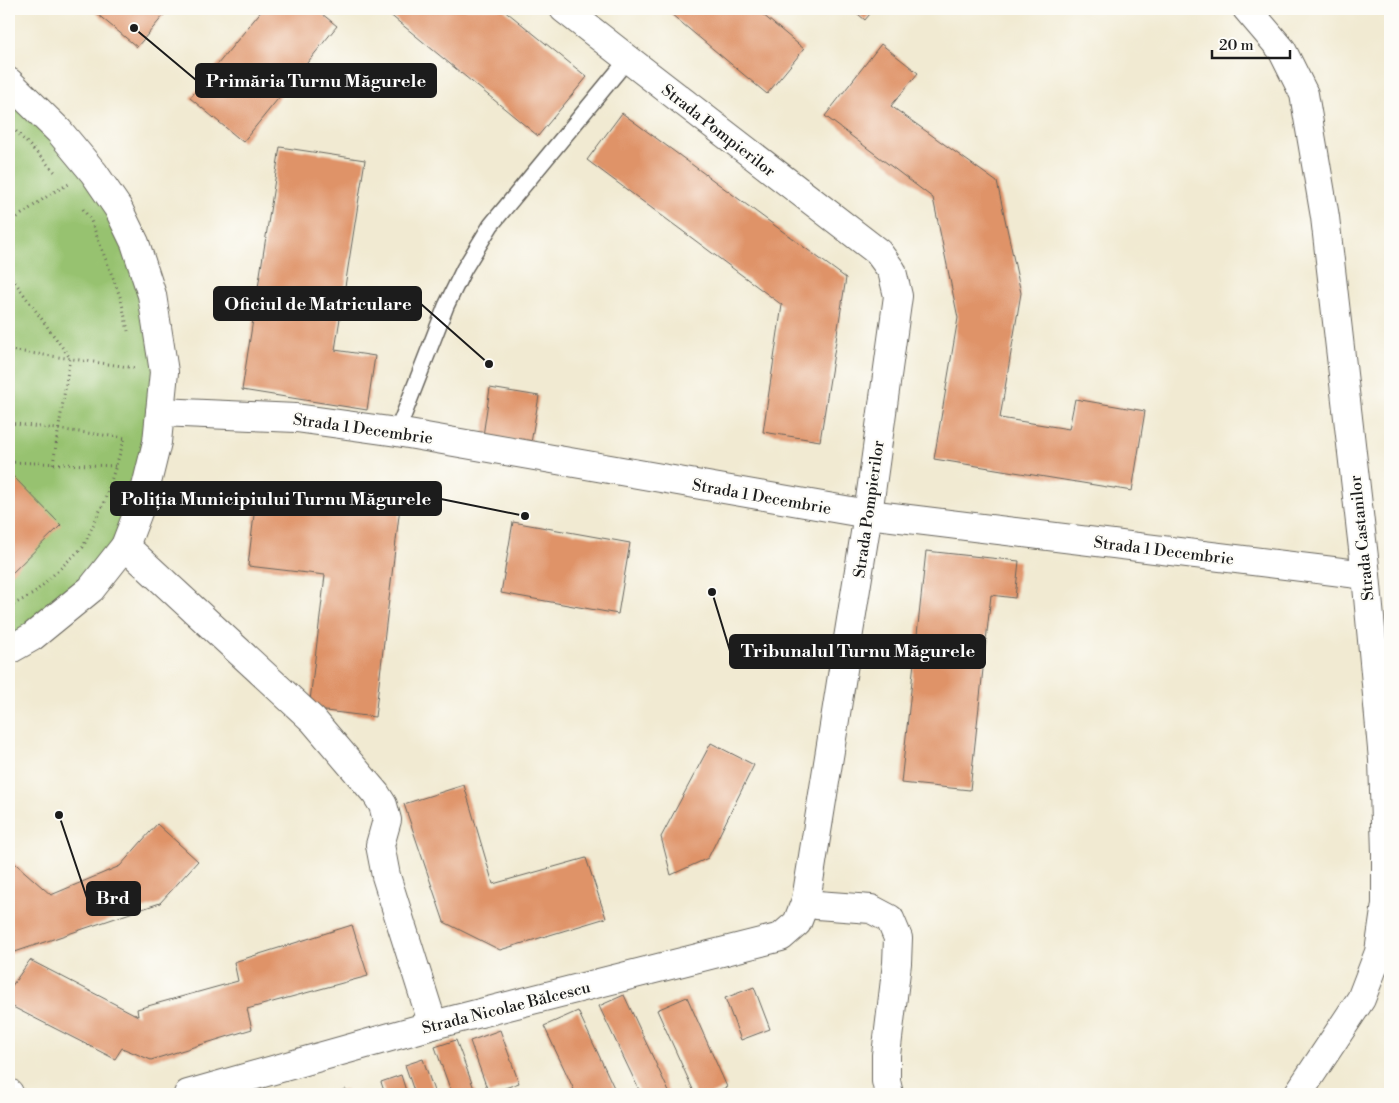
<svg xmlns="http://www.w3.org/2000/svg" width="1399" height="1103" font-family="'Libre Bodoni',serif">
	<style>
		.green { fill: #97c26f; stroke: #5a6f46 }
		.building { fill: #df9368 }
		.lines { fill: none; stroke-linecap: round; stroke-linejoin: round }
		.service-casing { stroke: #67645c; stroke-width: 18 }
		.minor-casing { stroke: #67645c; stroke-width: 30 }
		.primary-casing { stroke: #67645c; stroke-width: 30 }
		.path { stroke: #67645c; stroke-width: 3; stroke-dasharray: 1 4; stroke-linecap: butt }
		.service { stroke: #fff; stroke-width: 15 }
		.minor { stroke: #fff; stroke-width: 28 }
		.primary { stroke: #fff; stroke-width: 28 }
		.labels { text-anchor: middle; stroke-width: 4.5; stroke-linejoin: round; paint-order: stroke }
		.street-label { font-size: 16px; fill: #1c1c1c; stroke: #fdfcf7 }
		.leader { fill: none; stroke: #1c1c1c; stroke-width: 2 }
		.callout-dot { fill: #1c1c1c; stroke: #fdfcf7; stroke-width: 2 }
		.callout { fill: #1c1c1c; stroke: #1c1c1c; stroke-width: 2 }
		.callout-label { font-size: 18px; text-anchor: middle; font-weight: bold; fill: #fff }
	</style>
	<rect width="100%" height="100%" fill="#fdfcf7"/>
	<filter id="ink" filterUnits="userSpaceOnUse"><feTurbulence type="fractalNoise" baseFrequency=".02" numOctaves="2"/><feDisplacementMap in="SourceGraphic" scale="10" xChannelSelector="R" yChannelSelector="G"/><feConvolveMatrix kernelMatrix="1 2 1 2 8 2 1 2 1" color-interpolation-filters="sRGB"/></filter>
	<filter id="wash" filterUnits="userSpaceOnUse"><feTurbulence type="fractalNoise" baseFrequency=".0096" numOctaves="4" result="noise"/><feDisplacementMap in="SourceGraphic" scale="20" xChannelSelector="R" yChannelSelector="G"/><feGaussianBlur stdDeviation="1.12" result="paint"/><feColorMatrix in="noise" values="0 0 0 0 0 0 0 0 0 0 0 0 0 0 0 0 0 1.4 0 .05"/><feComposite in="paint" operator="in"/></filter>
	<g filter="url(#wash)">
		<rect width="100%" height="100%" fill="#f1ead2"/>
		<polygon class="green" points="9,82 118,208 162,365 125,546 9,650"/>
		<g id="blocks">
			<g class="building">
				<polygon points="91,9 169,9 137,47"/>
				<polygon points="263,9 316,9 337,26 243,142 190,98"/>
				<polygon points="383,9 503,9 587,77 538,136"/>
				<polygon points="665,9 756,9 804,49 767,94"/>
				<polygon points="852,9 874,9 865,20"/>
				<polygon points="881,44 918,73 891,106 997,182 1021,293 1000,418 1069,429 1075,399 1145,411 1132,491 934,459 958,318 933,198 825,116"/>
				<polygon points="622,113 846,278 820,441 763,432 782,305 587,160"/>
				<polygon points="280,147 365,160 335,350 375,356 367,410 242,390"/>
				<polygon points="490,388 539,396 531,443 483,436"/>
				<polygon points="9,472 61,525 9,576"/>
				<polygon points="257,489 400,507 375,717 309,709 325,575 248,566"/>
				<polygon points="513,522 630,543 618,614 501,593"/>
				<polygon points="926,551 1019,561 1015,598 991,595 970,790 901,783"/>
				<polygon points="711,743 754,765 708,858 671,875 661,837"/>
				<polygon points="464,785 493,884 586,858 606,918 500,950 444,922 404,804"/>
				<polygon points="157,824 198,861 160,903 9,954 9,858 51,895 120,866"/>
				<polygon points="352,925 368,976 247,1009 252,1029 151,1060 122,1048 115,1059 9,1005 9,990 30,960 138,1016 137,1009 238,981 234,962"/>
				<polygon points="754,987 770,1029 741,1040 725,998"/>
				<polygon points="624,995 670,1094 641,1094 599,1006"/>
				<polygon points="687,997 727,1087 711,1094 695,1094 657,1010"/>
				<polygon points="578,1011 617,1094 576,1094 544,1026"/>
				<polygon points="500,1030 519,1083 489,1094 470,1041"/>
				<polygon points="456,1040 476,1094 452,1094 435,1047"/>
				<polygon points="423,1059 435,1094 415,1094 405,1065"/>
				<polygon points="401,1075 407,1094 385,1094 381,1082"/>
				<polygon points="346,1089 348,1094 332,1094"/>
			</g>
		</g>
	</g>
	<g filter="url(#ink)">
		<use href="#blocks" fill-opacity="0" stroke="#67645c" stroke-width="1"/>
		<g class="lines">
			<g class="service-casing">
				<polyline id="service" points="397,432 446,306 464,269 491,225 628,59"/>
			</g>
			<g class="minor-casing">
				<g id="minor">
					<polyline points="1247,9 1282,50 1304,94 1325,217 1366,575 1383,760 1386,853 1386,904 1379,952 1361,999 1298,1094"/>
					<polyline points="160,412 296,418 397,432 868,514 1366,575"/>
					<polyline points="125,546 313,720 376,794 383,805 387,820 380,845 386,876 433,1025"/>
					<polyline points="806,900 817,905 871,909 890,919 898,938 897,963 886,1055 886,1081 889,1094"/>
					<polyline points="188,1094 433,1025 781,937 797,923 806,900 868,514 898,296 892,271 878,252 628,59 564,9"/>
				</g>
			</g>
			<g class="primary-casing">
				<g id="primary">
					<polyline points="9,82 59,131 94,173 118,208 135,243 152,295 164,372 157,442 143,499 125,546 91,589 32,637 9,650"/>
					<polyline points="9,1093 9,1094"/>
				</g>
			</g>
			<g class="path">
				<polyline points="9,124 55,172"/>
				<polyline points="83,209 91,221 121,299 128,331"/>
				<polyline points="9,223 52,193 69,184"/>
				<polyline points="9,274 70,358 53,464"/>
				<polyline points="9,350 136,368"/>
				<polyline points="9,423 126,438"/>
				<polyline points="9,462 116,466"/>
				<polyline points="9,607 33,594 83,547 104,502 125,438"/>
			</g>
			<use href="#service" class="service"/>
			<use href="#minor" class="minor"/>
			<use href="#primary" class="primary"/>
		</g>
	</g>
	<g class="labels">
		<g class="street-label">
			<text transform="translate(719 130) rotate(38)" y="6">Strada Pompierilor</text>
			<text transform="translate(363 428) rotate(8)" y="6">Strada 1 Decembrie</text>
			<text transform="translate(762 496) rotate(10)" y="6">Strada 1 Decembrie</text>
			<text transform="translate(868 509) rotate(-82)" y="6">Strada Pompierilor</text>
			<text transform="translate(1361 538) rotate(-96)" y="6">Strada Castanilor</text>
			<text transform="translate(1164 550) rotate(7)" y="6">Strada 1 Decembrie</text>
			<text transform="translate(506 1007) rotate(-14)" y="6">Strada Nicolae Bălcescu</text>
		</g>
	</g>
	<path class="leader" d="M134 28L196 80M489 364L421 304M525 516L441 499M712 592L730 651M59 815L87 898"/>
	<g class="callout-dot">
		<circle cx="134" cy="28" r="5"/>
		<circle cx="489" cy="364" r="5"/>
		<circle cx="525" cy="516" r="5"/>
		<circle cx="712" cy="592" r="5"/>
		<circle cx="59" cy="815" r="5"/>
	</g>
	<g class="callout">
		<rect x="196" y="64" width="240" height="33" rx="5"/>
		<rect x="214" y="287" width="207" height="33" rx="5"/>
		<rect x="111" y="482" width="330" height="33" rx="5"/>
		<rect x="730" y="635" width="255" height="33" rx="5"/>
		<rect x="87" y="882" width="53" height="33" rx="5"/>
	</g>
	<g class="callout-label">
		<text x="316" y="87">Primăria Turnu Măgurele</text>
		<text x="318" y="310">Oficiul de Matriculare</text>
		<text x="276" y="505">Poliția Municipiului Turnu Măgurele</text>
		<text x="858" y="657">Tribunalul Turnu Măgurele</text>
		<text x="113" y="904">Brd</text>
	</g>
	<rect width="1399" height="1103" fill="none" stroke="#fdfcf7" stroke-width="30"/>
	<path d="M1212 50v8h78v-8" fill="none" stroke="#1c1c1c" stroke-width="2.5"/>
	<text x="1219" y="50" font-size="15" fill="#1c1c1c" stroke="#fdfcf7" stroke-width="4" paint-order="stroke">20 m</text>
</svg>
